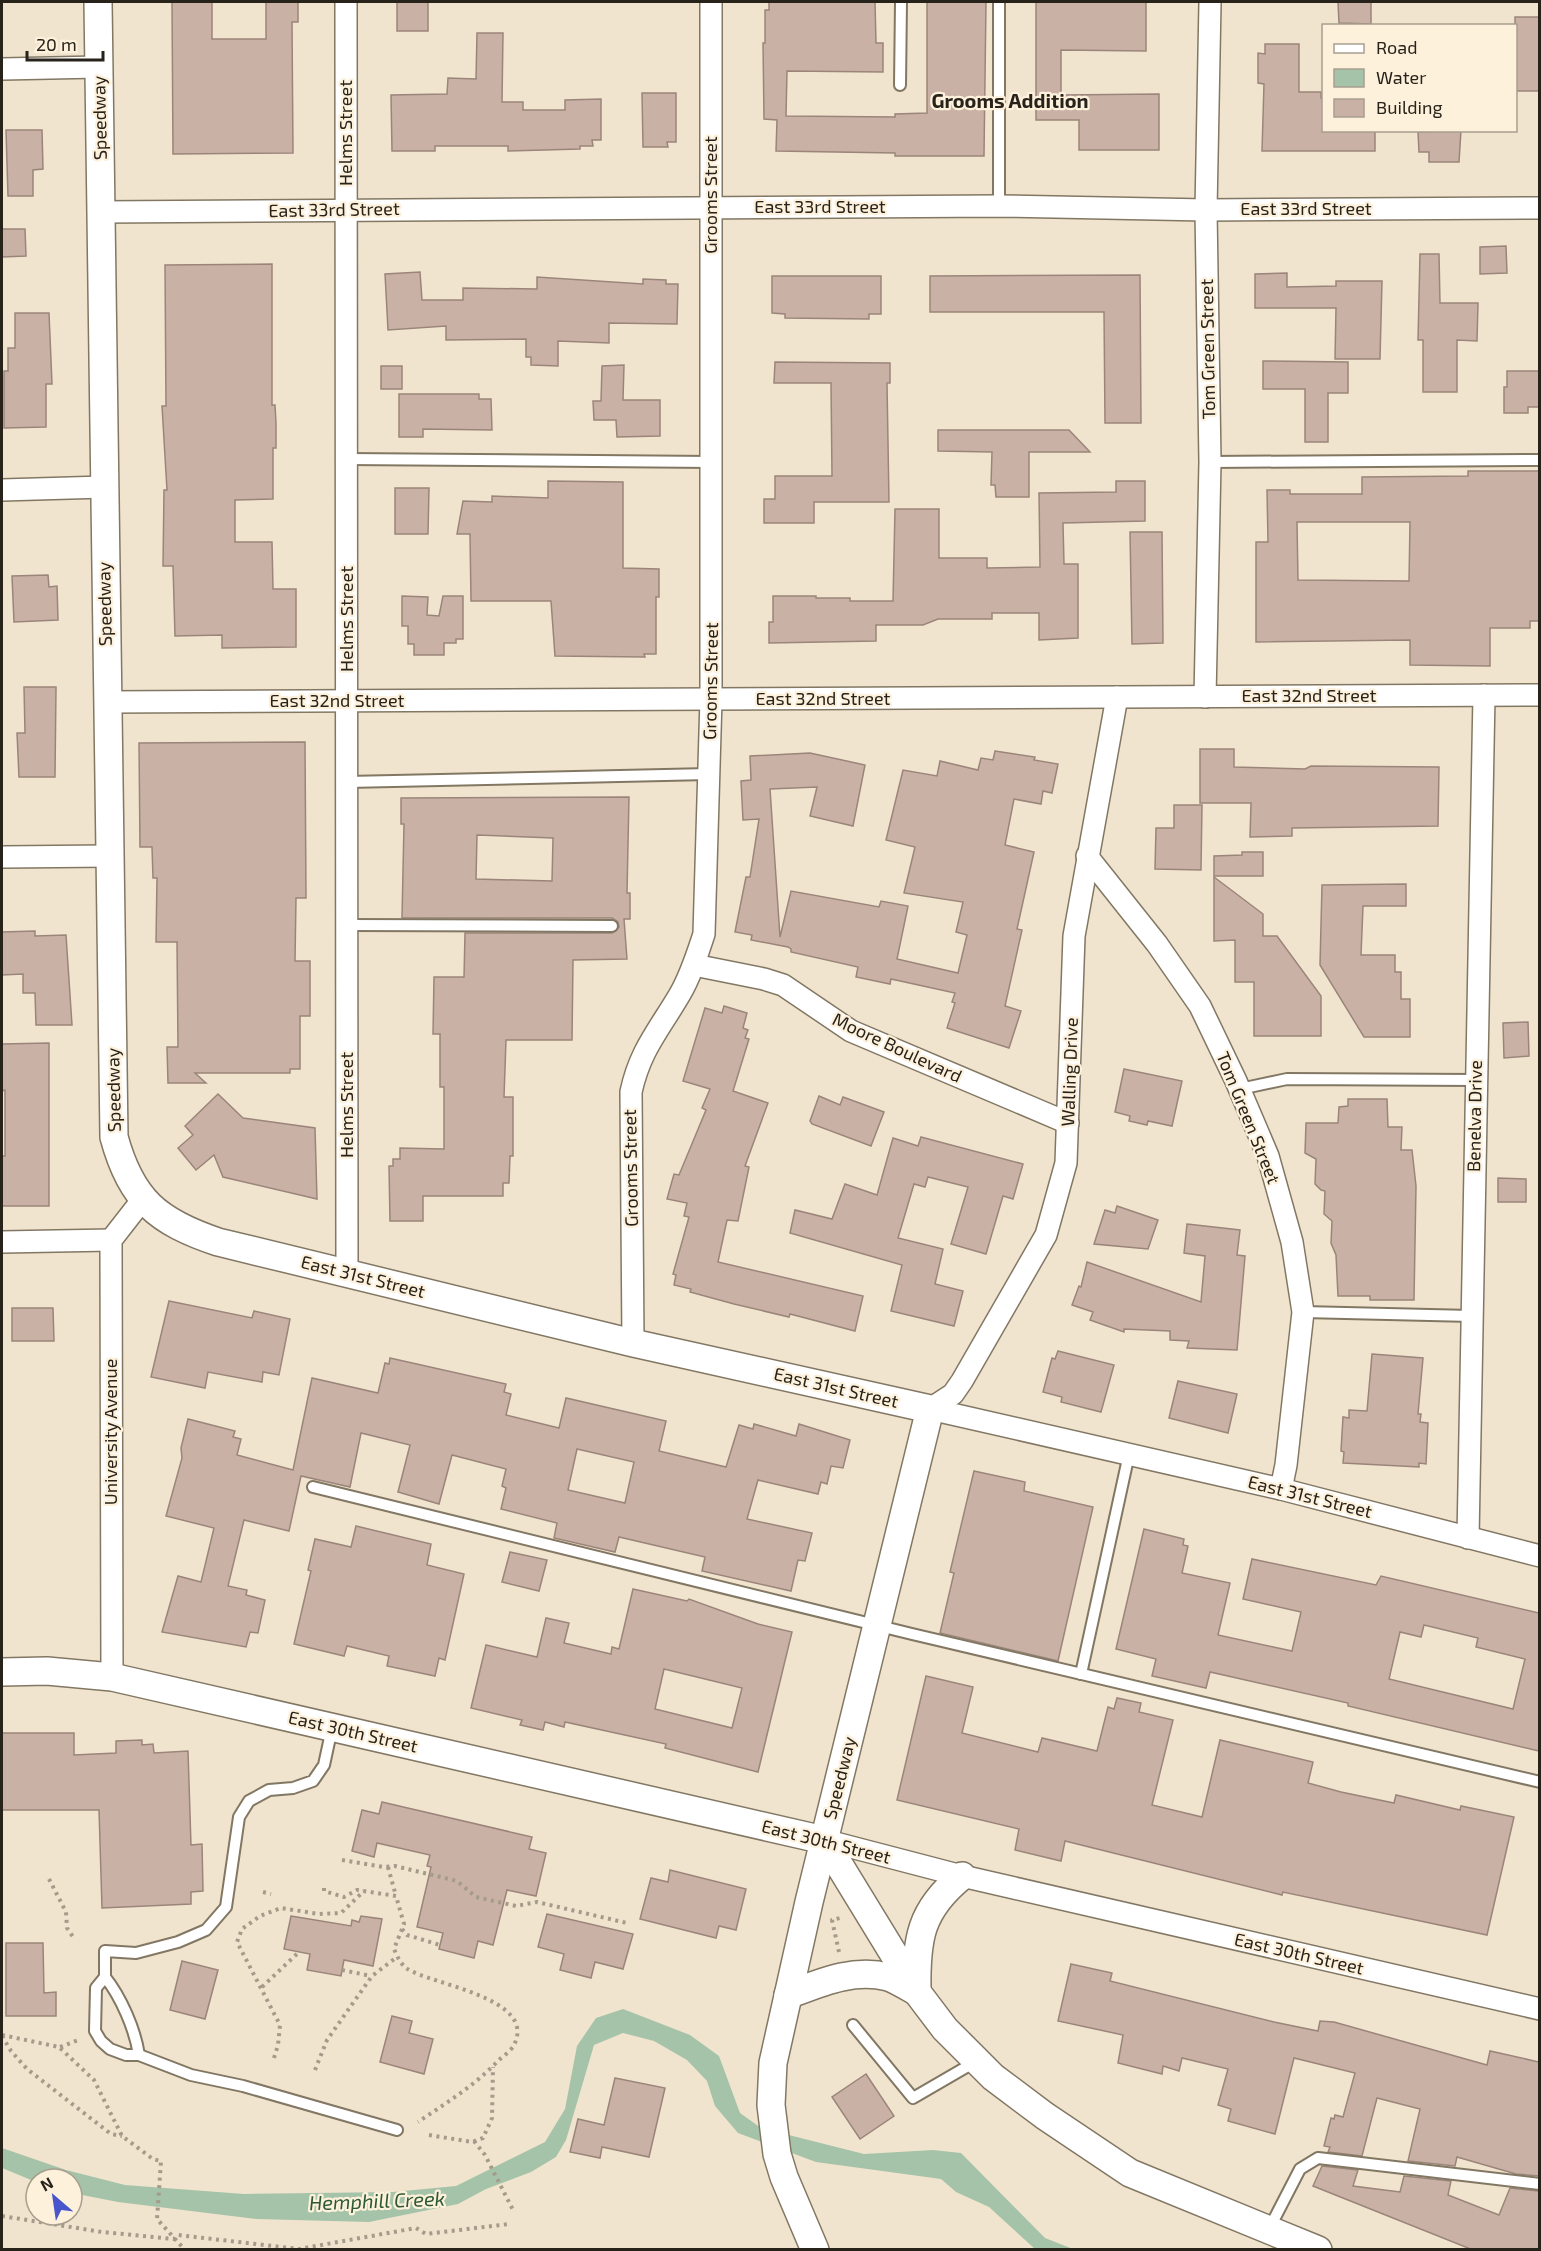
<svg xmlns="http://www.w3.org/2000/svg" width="1541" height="2251" font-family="'Exo 2',sans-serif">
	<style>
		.water { fill: #a5c3a8 }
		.building { fill: #c9b1a6; stroke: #9b857a; stroke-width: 1.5; fill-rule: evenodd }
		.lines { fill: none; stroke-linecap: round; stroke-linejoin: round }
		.service-casing { stroke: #827763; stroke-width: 14 }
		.minor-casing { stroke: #827763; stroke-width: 24 }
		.tertiary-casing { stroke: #827763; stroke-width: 30 }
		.path { stroke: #a59b8b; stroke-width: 4; stroke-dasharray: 3 4.5; stroke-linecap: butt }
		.service { stroke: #fff; stroke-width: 10 }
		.minor { stroke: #fff; stroke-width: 21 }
		.tertiary { stroke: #fff; stroke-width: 27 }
		.labels { text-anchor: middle; stroke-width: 4.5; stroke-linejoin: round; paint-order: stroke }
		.street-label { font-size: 18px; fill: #27221a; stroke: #fef1dc }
		.neighbourhood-label { font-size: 20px; font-weight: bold; fill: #27221a; stroke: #fef1dc }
		.water-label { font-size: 20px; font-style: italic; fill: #2b5934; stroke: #fef1dc }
	</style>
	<rect width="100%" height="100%" fill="#f1e4cf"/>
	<polygon class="water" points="623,2009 690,2035 719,2056 740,2113 761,2128 864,2154 933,2150 961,2153 1045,2238 1073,2249 1035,2249 989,2207 956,2192 941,2179 816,2162 738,2133 715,2106 707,2081 687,2060 654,2041 623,2033 594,2045 566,2140 556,2157 531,2172 486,2189 458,2204 369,2222 257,2219 118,2202 72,2193 72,2179 36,2179 36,2182 2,2168 2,2148 66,2170 125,2185 244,2194 393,2192 456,2186 545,2142 565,2109 577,2046 596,2018"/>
	<g class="building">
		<polygon points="172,2 212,2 212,39 266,39 266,2 298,2 298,22 292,22 293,153 173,154"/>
		<rect x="397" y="2" width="31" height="29"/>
		<polygon points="769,2 875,2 876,43 883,43 883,72 787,71 786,116 895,117 895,114 927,113 927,2 986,2 984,156 895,156 895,153 776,151 777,120 764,119 763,43 765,43 765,10 769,10"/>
		<polygon points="1036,2 1146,2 1146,51 1061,50 1061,95 1159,94 1159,150 1079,150 1079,120 1036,120"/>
		<polygon points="1338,2 1371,2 1371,24 1339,23"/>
		<rect x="1515" y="17" width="24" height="74"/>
		<polygon points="477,33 503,33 502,102 523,102 523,110 565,110 565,100 601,99 601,140 592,140 593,146 580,146 580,149 508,151 508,146 435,146 435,151 392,151 391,95 447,94 448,78 476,79"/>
		<polygon points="1265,44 1299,44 1299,92 1321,92 1321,98 1323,98 1323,130 1375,130 1375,151 1262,151 1264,84 1258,83 1258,53 1265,54"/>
		<polygon points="642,93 676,93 676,142 667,142 668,147 643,147"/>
		<polygon points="6,130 42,130 43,169 33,170 33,196 8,196"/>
		<polygon points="1461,130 1459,162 1429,162 1429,152 1419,152 1418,132"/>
		<polygon points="2,229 25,229 26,256 2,257"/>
		<polygon points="1506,246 1507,273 1480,274 1480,247"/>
		<polygon points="1420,254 1439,254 1440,303 1478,303 1477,341 1457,340 1457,392 1423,392 1423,340 1418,340"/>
		<polygon points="272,264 272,405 275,405 276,423 276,448 273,448 273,499 235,500 235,542 272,542 273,589 296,589 296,647 222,648 222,635 175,636 173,566 163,566 164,490 167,490 162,406 166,406 165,265"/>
		<polygon points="420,272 422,300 463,300 463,288 537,289 537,277 643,284 643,279 666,280 666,284 678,284 677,324 609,323 609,343 558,341 558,366 531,365 531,357 526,357 526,339 446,340 446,326 388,330 385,274"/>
		<polygon points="1287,273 1287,287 1336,286 1336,281 1382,281 1380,359 1335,359 1336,308 1255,308 1255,274"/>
		<polygon points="1140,275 1141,423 1105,423 1104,312 930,312 930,276"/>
		<polygon points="772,276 881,276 881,314 869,314 869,319 785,318 785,314 772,313"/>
		<polygon points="15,313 49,313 52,384 46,384 46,427 4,428 4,371 8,371 8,348 15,348"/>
		<polygon points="1263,361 1348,362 1348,393 1328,393 1328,442 1305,442 1305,389 1263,389"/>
		<polygon points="775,362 890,363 890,383 887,383 889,502 814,502 814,523 764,523 764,499 775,499 775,476 832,476 831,383 774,383"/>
		<polygon points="624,365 623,400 660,400 660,436 617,437 616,420 594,420 593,401 601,401 602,366"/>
		<rect x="381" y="366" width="21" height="23"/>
		<polygon points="1507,371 1539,371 1539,407 1528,407 1528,413 1504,413 1504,387 1507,387"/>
		<polygon points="399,394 479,394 479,399 491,399 492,430 423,429 423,437 399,437"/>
		<polygon points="938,430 1069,430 1090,452 1029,452 1029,497 996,497 995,485 991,485 992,452 938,451"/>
		<path d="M1468 471H1539V621H1530V628H1490V666L1410 665V640L1256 642V542H1268L1267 490H1290V494H1362V477L1468 476ZM1297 522H1410L1409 581 1298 580Z"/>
		<polygon points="548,481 623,482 623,568 659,569 659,597 656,597 656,654 644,654 645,657 555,656 551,601 471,601 470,534 457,534 463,501 492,502 492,496 548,498"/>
		<polygon points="1116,481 1145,481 1145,521 1063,523 1064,564 1078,564 1078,638 1039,640 1039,613 992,613 992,619 938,619 923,625 876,625 876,641 769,643 769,622 773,622 773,596 816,596 816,598 850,598 850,601 893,601 895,509 939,509 939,558 987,558 987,568 1040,567 1039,493 1116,492"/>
		<polygon points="395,488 429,488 428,534 395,534"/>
		<polygon points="1130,532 1162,532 1163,643 1132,644"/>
		<polygon points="48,575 49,587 57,586 58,620 14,622 12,576"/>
		<polygon points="402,596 428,597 427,615 439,616 443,596 463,596 463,639 456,639 456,643 444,643 444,655 414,655 414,644 408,644 408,626 402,626"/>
		<polygon points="24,687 56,687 55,777 19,777 17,733 25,733"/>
		<polygon points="305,742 306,898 296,898 295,961 310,961 310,1016 300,1016 300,1069 290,1069 290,1073 195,1073 206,1083 168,1083 167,1047 178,1047 177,942 156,942 157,878 153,878 152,847 140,847 139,743"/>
		<polygon points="1200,749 1234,749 1234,767 1305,769 1311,766 1439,767 1438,826 1292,828 1292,836 1250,837 1251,803 1200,803"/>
		<polygon points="995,751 1035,757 1034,760 1058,764 1052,793 1043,791 1041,804 1014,799 1005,845 1034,852 1017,929 1022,930 1005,1006 1021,1011 1009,1048 947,1028 955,1003 952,1002 955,993 891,979 890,984 856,977 858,967 791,952 791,949 788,947 751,940 752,935 735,932 746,877 750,877 759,819 743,820 741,781 751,780 750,756 810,753 865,765 853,826 810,816 817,787 770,789 780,937 791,891 879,907 881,901 908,906 897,959 958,973 967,935 956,932 963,902 904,893 915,847 886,840 903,770 937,776 940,761 978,770 981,758 993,760"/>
		<path d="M629 797 627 893H630V919H624L627 959 573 960 572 1040H506L504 1097H513V1156H510L509 1183H503V1196H423V1221H390L389 1166H393V1159H400V1148L444 1149V1087H440V1034H433L434 977H464L465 933H612L619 927 618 922 612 918H402L404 824H401V798ZM477 835 553 838 552 881 476 879Z"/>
		<polygon points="1174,805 1202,805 1201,870 1155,869 1156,828 1174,828"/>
		<polygon points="1242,852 1263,852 1263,876 1214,876 1214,856 1242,855"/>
		<polygon points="1214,877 1263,914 1263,936 1277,936 1321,996 1321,1036 1254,1036 1254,982 1235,982 1235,940 1214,941"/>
		<polygon points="1406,884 1406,906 1363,906 1361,955 1395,955 1395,972 1401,972 1401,999 1410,999 1410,1037 1364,1037 1320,965 1322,885"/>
		<polygon points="35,931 35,936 66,935 72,1025 36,1025 35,993 23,993 23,974 2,975 2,932"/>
		<polygon points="724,1006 747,1013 743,1028 748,1030 745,1038 749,1039 733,1091 768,1103 745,1166 749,1167 738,1221 727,1220 718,1262 863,1296 855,1331 790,1314 789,1317 734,1304 690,1292 691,1289 674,1285 676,1275 673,1274 689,1217 684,1216 687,1203 667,1199 674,1174 679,1175 706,1110 702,1108 710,1089 683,1081 705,1008 722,1013"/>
		<polygon points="1528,1022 1529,1056 1504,1058 1503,1023"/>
		<polygon points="49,1043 49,1206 2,1206 2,1156 5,1156 5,1090 2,1091 2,1044"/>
		<polygon points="1124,1069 1182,1081 1172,1126 1148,1121 1147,1125 1129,1121 1130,1116 1115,1112"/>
		<polygon points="218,1094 243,1118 315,1128 317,1199 223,1177 214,1155 196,1170 178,1148 193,1135 185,1126"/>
		<polygon points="819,1096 840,1105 843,1097 884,1112 871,1146 812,1124 810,1121"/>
		<polygon points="1348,1099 1387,1099 1388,1127 1402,1127 1401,1150 1412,1150 1416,1186 1414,1300 1370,1300 1370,1296 1338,1296 1336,1255 1331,1243 1332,1221 1324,1214 1325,1191 1321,1190 1315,1184 1316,1159 1305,1153 1306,1123 1338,1123 1339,1107 1348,1106"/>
		<polygon points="921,1137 1023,1164 1013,1199 1003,1196 986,1254 951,1244 968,1187 928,1177 925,1187 914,1184 898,1238 943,1249 935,1284 963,1291 954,1326 891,1311 902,1265 790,1233 795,1210 832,1219 845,1184 877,1195 893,1138 918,1146"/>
		<polygon points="1498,1178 1526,1179 1526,1202 1498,1202"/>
		<polygon points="1117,1206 1158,1220 1148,1249 1094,1244 1105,1210 1115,1213"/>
		<polygon points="1187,1224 1240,1230 1237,1255 1245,1256 1237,1350 1187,1348 1189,1341 1170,1340 1170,1331 1124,1329 1124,1332 1090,1320 1093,1312 1072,1305 1079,1286 1081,1287 1087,1262 1201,1302 1205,1256 1184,1253"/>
		<polygon points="169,1301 252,1318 254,1311 290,1319 279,1375 263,1372 262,1382 208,1372 205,1388 151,1377"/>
		<polygon points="12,1308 53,1308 54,1341 12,1341"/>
		<polygon points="1058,1351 1114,1365 1101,1412 1061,1402 1062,1397 1043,1392 1052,1358 1055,1359"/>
		<polygon points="1372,1354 1423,1358 1418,1414 1421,1414 1420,1422 1428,1423 1426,1464 1419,1463 1419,1467 1343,1463 1344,1452 1341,1451 1343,1417 1349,1418 1349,1410 1367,1411"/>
		<path d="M390 1358 506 1384 504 1392 511 1394 506 1415 559 1428 566 1398 666 1421 659 1451 726 1467 739 1425 753 1429 754 1424 796 1436 799 1424 850 1440 843 1468 831 1466 827 1484 821 1482 818 1494 758 1480 747 1519 812 1533 805 1561 798 1560 791 1591 702 1571 705 1557 619 1537 615 1552 554 1538 557 1523 501 1509 506 1488 502 1486 506 1469 452 1455 439 1504 398 1492 410 1445 361 1433 350 1487 301 1476 289 1531 244 1520 228 1586 247 1590 246 1595 265 1600 258 1633 250 1632 246 1647 162 1632 178 1576 201 1582 214 1528 166 1516 182 1458 181 1448 188 1419 235 1431 233 1437 241 1439 237 1455 293 1470 312 1378 378 1393 385 1363 389 1364ZM577 1449 634 1462 625 1503 568 1490Z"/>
		<polygon points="1178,1381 1237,1394 1228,1433 1169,1418"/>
		<polygon points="974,1471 1025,1482 1024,1491 1093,1507 1058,1661 940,1633 954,1573 950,1572"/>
		<polygon points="356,1526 431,1544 427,1565 464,1574 445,1660 439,1658 435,1676 387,1666 389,1656 347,1646 344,1656 294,1644 311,1571 308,1570 315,1539 351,1547"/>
		<path d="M1144 1529 1184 1539 1183 1545 1188 1546 1182 1573 1230 1583 1218 1635 1292 1651 1301 1612 1243 1599 1252 1559 1376 1585 1381 1576 1539 1613V1751L1348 1706V1703L1210 1672 1206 1688 1152 1676 1156 1659 1116 1649ZM1424 1625 1478 1638 1476 1647 1525 1659 1513 1709 1389 1679 1400 1632 1421 1637Z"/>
		<polygon points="510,1552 547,1560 539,1591 502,1582"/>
		<path d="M633 1589 687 1601 689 1599 758 1624 792 1632 758 1772 665 1748 666 1744 565 1722 564 1727 545 1722 543 1730 520 1725 522 1720 471 1708 486 1645 537 1657 546 1618 569 1623 564 1643 611 1654 612 1647 619 1649ZM664 1669 742 1688 732 1728 655 1709Z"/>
		<polygon points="926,1676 973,1687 962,1733 1038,1752 1042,1738 1097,1751 1108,1707 1114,1709 1117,1698 1141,1703 1139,1712 1173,1720 1152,1805 1202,1817 1220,1740 1313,1762 1308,1783 1341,1792 1394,1803 1396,1795 1460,1810 1461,1806 1514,1817 1487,1935 1283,1892 1282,1895 1065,1841 1061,1861 1015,1850 1019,1829 897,1800"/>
		<polygon points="2,1733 74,1733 74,1755 116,1753 116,1741 142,1740 142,1745 153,1744 154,1753 188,1751 191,1845 202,1844 203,1891 191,1892 191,1904 102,1908 99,1810 2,1810"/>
		<polygon points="382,1802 532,1837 529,1849 546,1853 536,1896 507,1890 493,1945 478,1941 474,1958 439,1949 443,1933 417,1927 431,1867 427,1866 430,1855 377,1843 374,1857 352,1851 362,1810 379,1814"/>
		<polygon points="670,1870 746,1889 736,1930 719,1926 716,1938 640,1919 651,1878 668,1882"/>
		<polygon points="547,1914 633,1934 623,1969 595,1962 591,1978 560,1970 564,1954 538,1947"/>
		<polygon points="291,1916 351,1926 352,1920 359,1922 361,1916 382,1919 373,1966 344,1960 341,1976 307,1970 310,1954 284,1949"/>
		<polygon points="6,1943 43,1943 44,1993 56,1992 56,2016 6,2016"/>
		<polygon points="182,1961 218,1970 205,2019 170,2010"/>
		<polygon points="1071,1964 1112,1973 1110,1981 1274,2022 1318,2031 1320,2021 1334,2022 1487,2065 1490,2051 1539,2062 1539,2176 1516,2174 1457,2157 1455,2166 1408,2161 1420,2109 1377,2098 1362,2156 1328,2152 1330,2147 1324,2146 1331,2118 1334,2119 1335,2115 1343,2117 1355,2073 1294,2058 1275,2134 1228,2121 1231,2109 1218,2105 1228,2069 1182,2058 1179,2071 1163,2066 1162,2074 1118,2063 1123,2035 1058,2021"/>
		<polygon points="392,2016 412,2021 409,2033 433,2039 424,2074 380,2062"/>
		<polygon points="866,2074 894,2116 860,2139 832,2097"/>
		<polygon points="615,2078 665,2088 649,2157 602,2147 600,2158 570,2152 578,2119 604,2125"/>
		<polygon points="1322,2166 1358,2170 1353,2186 1400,2192 1404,2176 1451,2181 1448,2195 1499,2215 1510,2188 1539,2191 1539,2250 1473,2250 1313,2186"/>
	</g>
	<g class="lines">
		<g class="service-casing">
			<g id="service">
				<polyline points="999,2 999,206"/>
				<polyline points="900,85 901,2"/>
				<polyline points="346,459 712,462"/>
				<polyline points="1210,462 1540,460"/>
				<polyline points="347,782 709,774"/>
				<polyline points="347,925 612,926"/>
				<polyline points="1240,1089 1287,1079 1476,1080"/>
				<polyline points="1303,1312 1472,1316"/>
				<polyline points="313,1487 912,1634 1540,1782"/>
				<polyline points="1081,1674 1129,1454"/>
				<polyline points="332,1728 324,1765 313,1781 293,1788 269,1790 249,1801 239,1817 226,1907 206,1930 178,1942 136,1953 105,1951 105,1977 96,1988 95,2031 101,2041 110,2049 126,2055 139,2055 191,2075 243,2086 397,2130"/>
				<path d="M105 1977C121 1997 135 2029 139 2055"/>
				<polyline points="853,2025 913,2098 975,2062"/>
				<polyline points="1268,2231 1300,2169 1318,2158 1540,2184"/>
			</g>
		</g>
		<g class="minor-casing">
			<g id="minor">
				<polyline points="346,2 347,1273"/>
				<polyline points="2,69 99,67"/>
				<polyline points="101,212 999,206 1206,210 1540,208"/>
				<polyline points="2,490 104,487"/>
				<polyline points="1205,697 1210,462 1206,210 1210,2"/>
				<polyline points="107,702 1540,695"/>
				<polyline points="1087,856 1157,944 1200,1006 1236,1081 1268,1156 1292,1242 1303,1312 1286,1465 1281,1489"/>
				<polyline points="2,857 111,856"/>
				<polyline points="694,965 764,979 783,985 851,1031 1068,1123"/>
				<polyline points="2,1242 111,1240"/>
				<path d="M633 1343 631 1092C640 1050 659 1030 680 994 691 975 697 955 704 934L711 699V2"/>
				<polyline points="930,1409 953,1394 962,1381 1046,1235 1066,1163 1074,936 1117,697"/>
				<polyline points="930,1409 1281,1489 1540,1556"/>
				<polyline points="1468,1538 1484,695"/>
				<polyline points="112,1677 111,1240 143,1199"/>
				<polyline points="824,1840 962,1876 1540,2009"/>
			</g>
		</g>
		<g class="tertiary-casing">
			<g id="tertiary">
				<path d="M98 2 114 1137C131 1200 158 1222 218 1242L633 1343 930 1409 809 1902 773 2063 771 2105 777 2154 784 2177 815 2250"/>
				<polyline points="2,1672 47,1671 112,1677 824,1840"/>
				<polyline points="824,1840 917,1992 945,2029 993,2077 1045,2116 1130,2173 1318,2250"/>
				<path d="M917 1991C916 1939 920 1910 962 1876"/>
				<path d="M788 1995C820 1983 853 1968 888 1977 897 1980 908 1987 917 1992"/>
			</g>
		</g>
		<g class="path">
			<polyline points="342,1860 384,1867 395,1866 457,1881 476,1897 516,1906 537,1902 627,1923"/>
			<polyline points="388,1867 396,1896"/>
			<polyline points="49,1879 66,1912 67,1928 73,1937"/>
			<path d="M324 1888V1891L344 1897 357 1890 396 1896 404 1924 394 1949C397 1956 400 1963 406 1968 430 1985 538 1997 514 2045 511 2051 503 2056 498 2061 474 2086 446 2103 418 2122"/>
			<polyline points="263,1892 271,1894"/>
			<polyline points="402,1929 407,1935 440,1945"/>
			<polyline points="839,1952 832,1920 840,1918"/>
			<polyline points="342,1970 371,1976"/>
			<polyline points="262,1987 299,1952"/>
			<polyline points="2,2035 59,2047 94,2080 122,2136 153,2159 161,2161 157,2219 185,2250"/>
			<polyline points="2,2036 11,2051 27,2069 111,2134 122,2136"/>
			<polyline points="60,2047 81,2039"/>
			<polyline points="274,2058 278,2045 280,2025 237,1942 242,1929 260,1916 281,1908 319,1914 341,1913 364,1891"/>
			<polyline points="315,2070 327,2040 372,1976 397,1957"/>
			<polyline points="429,2135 472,2142 483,2138 492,2118 493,2067"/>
			<polyline points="474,2141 485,2155 513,2210"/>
			<polyline points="2,2216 102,2232 174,2239 178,2235 299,2249 416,2228 426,2234 509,2224"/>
		</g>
		<use href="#service" class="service"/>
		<use href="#minor" class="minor"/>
		<use href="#tertiary" class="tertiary"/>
	</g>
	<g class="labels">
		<g class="street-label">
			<text transform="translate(100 118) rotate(-91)" y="6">Speedway</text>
			<text transform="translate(346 133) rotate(-90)" y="6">Helms Street</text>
			<text transform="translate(711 195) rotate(-90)" y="6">Grooms Street</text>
			<text x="820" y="213">East 33rd Street</text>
			<text x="1306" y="215">East 33rd Street</text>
			<text transform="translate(334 210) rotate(-1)" y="6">East 33rd Street</text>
			<text transform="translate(1208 349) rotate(-91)" y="6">Tom Green Street</text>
			<text transform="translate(105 604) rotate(-91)" y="6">Speedway</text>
			<text transform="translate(347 619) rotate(-90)" y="6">Helms Street</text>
			<text transform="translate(711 681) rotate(-89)" y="6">Grooms Street</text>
			<text x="1309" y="702">East 32nd Street</text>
			<text x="823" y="705">East 32nd Street</text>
			<text x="337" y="707">East 32nd Street</text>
			<text transform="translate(897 1048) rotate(25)" y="6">Moore Boulevard</text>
			<text transform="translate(1070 1072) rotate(-88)" y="6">Walling Drive</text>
			<text transform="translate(114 1090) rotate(-91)" y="6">Speedway</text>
			<text transform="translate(347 1105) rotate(-90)" y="6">Helms Street</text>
			<text transform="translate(1475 1116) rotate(-89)" y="6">Benelva Drive</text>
			<text transform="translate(1248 1118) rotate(68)" y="6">Tom Green Street</text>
			<text transform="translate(631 1168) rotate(-91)" y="6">Grooms Street</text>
			<text transform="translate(363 1277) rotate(14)" y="6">East 31st Street</text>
			<text transform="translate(836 1388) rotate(13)" y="6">East 31st Street</text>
			<text transform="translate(111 1432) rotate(-90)" y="6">University Avenue</text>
			<text transform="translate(1310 1497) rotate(14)" y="6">East 31st Street</text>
			<text transform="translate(353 1732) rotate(13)" y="6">East 30th Street</text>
			<text transform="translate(840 1778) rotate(-76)" y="6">Speedway</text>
			<text transform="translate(826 1842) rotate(14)" y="6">East 30th Street</text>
			<text transform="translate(1299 1954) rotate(13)" y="6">East 30th Street</text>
		</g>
		<g class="neighbourhood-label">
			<text x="1010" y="108">Grooms Addition</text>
		</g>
		<g class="water-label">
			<text transform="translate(377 2201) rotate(-2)" y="7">Hemphill Creek</text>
		</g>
	</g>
	<rect width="1541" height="2251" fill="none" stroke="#27221a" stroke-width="6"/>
	<rect x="1322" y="24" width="195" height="108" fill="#fef1dc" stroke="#a89e8e" stroke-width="1.5"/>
	<rect x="1334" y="44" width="30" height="9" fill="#ffffff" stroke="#a89e8e" stroke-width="1.5"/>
	<text x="1376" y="54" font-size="18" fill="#27221a">Road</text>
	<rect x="1334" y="69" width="30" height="18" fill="#a5c3a8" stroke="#a89e8e" stroke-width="1.5"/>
	<text x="1376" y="84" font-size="18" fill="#27221a">Water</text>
	<rect x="1334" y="99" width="30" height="18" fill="#c9b1a6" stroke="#a89e8e" stroke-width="1.5"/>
	<text x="1376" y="114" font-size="18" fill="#27221a">Building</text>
	<g transform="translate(54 2197) rotate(331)"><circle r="28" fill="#fef1dc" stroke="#a89e8e" stroke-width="1.5"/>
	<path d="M0-4.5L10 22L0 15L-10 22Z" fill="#4956cb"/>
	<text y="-9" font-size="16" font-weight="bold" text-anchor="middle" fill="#27221a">N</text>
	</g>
	<path d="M27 51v9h76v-9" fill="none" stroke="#27221a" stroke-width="3"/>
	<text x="36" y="51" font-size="18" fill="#27221a" stroke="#fef1dc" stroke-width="4.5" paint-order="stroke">20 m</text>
</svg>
